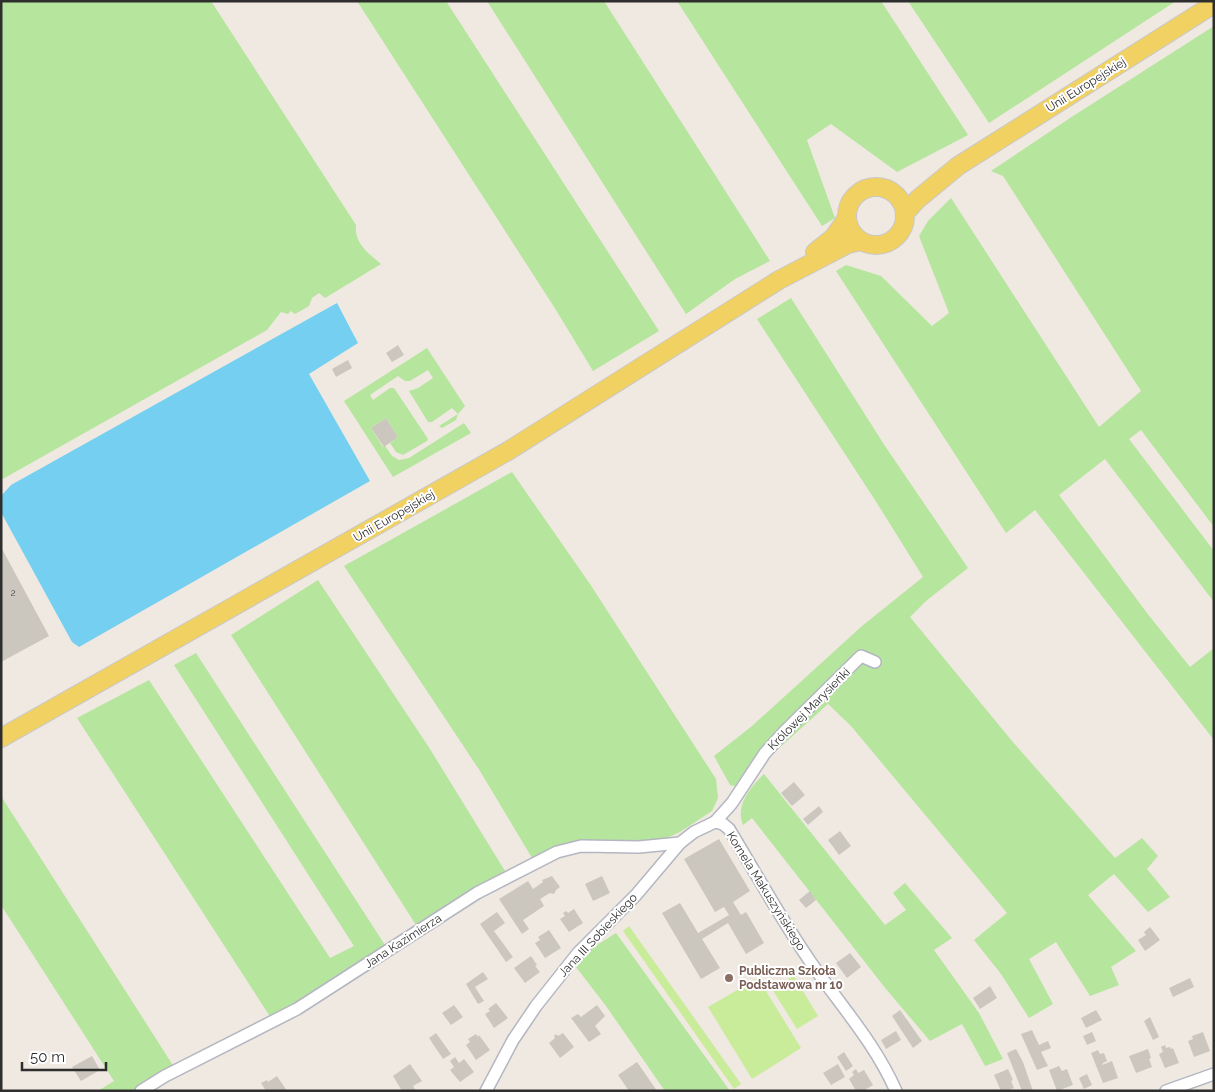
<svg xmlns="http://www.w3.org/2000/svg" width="1215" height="1092" font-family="Raleway,sans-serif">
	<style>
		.green { fill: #b6e59e }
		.pitch { fill: #c9ec9a }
		.water { fill: #75cff0 }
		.building { fill: #cbc7bf }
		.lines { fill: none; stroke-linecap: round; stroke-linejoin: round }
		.street-casing { stroke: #b4b7c1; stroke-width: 14 }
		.primary-casing { stroke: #c9c9c9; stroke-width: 20 }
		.street { stroke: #fff; stroke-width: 11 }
		.primary { stroke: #f2d163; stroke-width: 18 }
		.education-dot { fill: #8d6e63; stroke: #fff; stroke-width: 2 }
		.labels { text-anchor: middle; stroke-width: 4; stroke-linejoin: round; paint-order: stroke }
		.number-label { font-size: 10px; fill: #555452 }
		.street-label { font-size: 12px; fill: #2e2e2e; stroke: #fff }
		.education-label { font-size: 12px; font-weight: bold; fill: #785e54; stroke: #fff; text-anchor: start }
	</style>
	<rect width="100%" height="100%" fill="#efe9e1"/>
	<g class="green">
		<path d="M1 1H211L356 225C354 243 368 253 381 264L325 298 319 293 312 298 309 306 295 314 291 311 288 314 281 312 267 330 1 480Z"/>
		<polygon points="357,1 446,1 659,331 593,371 556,310"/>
		<polygon points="487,1 604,1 770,261 735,279 686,314"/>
		<polygon points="677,1 881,1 968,135 897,172 831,124 807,140 835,218 822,226"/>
		<polygon points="908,1 1176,1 989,123"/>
		<polygon points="1214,26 1214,527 1141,430 1129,439 1214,551 1214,602 1105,459 1059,495 1147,613 1190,667 1214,648 1214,740 1035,510 1006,533 836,271 846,265 881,276 932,326 949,313 919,236 928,221 951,198 1099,427 1141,391 1003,176 991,171 1070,118"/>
		<polygon points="791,298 885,446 968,568 926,601 910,617 1012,741 1115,858 1142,838 1158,856 1147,869 1170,897 1148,912 1114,874 1088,895 1136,951 1111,967 1119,985 1090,996 1056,942 1029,959 1053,1004 1029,1018 1001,974 974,940 1007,913 851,726 828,704 746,778 735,786 730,785 714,756 752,726 862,626 923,577 875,500 757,319"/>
		<polygon points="427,348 465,406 458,414 456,420 442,428 439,426 458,414 452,408 432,422 428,422 409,391 418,388 433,378 428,370 410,381 405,381 398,376 370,395 373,400 390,388 394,388 428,439 427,441 403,455 396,452 390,443 398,437 386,418 371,428 383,447 385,446 392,456 399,460 409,458 464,423 471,433 393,477 344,401"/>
		<polygon points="512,472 590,584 716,779 718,798 712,811 680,832 660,841 643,842 598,841 532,858 480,771 344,566"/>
		<polygon points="318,580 430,749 505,871 416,925 231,635"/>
		<polygon points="196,653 385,945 315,993 271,1018 77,718 149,680 330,958 354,946 174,665"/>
		<path d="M764 774 885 925 906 910 893 893 905 883 952 938 934 950 979 1013 1003 1059 985 1066 962 1024 930 1041 886 989 752 818 743 825C735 805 750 788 764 774Z"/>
		<polygon points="1,796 174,1067 133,1091 98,1091 114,1081 1,905"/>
		<polygon points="616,933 730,1091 665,1091 606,1006 576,967 589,950"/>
	</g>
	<g class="pitch">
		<polygon points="629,926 741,1084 734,1089 623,931"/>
		<polygon points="794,976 818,1016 797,1029 772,989"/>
		<polygon points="758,978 801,1048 752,1079 708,1007"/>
	</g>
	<polygon class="water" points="337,303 358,343 309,374 370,481 79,647 72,642 2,514 1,496 11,485"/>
	<g class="building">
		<polygon points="398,345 404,355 392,362 386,353"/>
		<polygon points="348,360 352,368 336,377 332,369"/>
		<polygon points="386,418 398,437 384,447 371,428"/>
		<polygon points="1,547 49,636 1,662"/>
		<polygon points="794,782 805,795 792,806 781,793"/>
		<polygon points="819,806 823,812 808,825 803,819"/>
		<polygon points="840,831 851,846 839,855 828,840"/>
		<polygon points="719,839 750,891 733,902 741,915 746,912 764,943 746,954 728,923 702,939 720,968 701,979 662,913 680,903 698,933 729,915 724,907 715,912 684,859"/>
		<polygon points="552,876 560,887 556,890 554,894 550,893 540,899 544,906 523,920 529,929 522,934 499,899 528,881 533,889 543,882 542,880"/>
		<polygon points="602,876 610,893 593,901 585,884"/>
		<polygon points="810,891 816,900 806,908 799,900"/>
		<polygon points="574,909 583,923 569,932 560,919 565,916 563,913 566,911 568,913"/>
		<polygon points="497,912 505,923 494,931 513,957 506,962 480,924"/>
		<polygon points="1150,927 1160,940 1145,951 1138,940 1146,935 1144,932"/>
		<polygon points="549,930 561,948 545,958 535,943 540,940 538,937"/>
		<polygon points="850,953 861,967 847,978 836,963"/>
		<polygon points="531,956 537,965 535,966 540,972 525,983 514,968"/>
		<polygon points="483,972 488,979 475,987 484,1001 478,1004 466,984"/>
		<polygon points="1190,978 1194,987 1173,997 1169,988"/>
		<polygon points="990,986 997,998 980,1009 973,998"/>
		<polygon points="496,1003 508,1018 494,1028 485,1014 490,1011 488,1009"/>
		<polygon points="454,1005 463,1017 451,1025 442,1013"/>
		<polygon points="597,1005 605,1016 595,1026 601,1034 589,1042 571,1018 578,1014 581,1017"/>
		<polygon points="900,1010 922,1041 913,1048 892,1016"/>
		<polygon points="1096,1010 1102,1020 1086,1028 1081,1018"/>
		<polygon points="1150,1017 1159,1037 1153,1040 1144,1021"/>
		<polygon points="1032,1030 1039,1045 1048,1041 1051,1048 1041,1052 1048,1066 1037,1070 1021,1034"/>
		<polygon points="896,1031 901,1040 886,1049 881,1040"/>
		<polygon points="1092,1032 1096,1041 1087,1045 1083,1036"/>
		<polygon points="1203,1032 1210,1051 1194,1057 1188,1041 1193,1039 1192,1036"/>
		<polygon points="436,1033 451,1054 443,1059 429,1038"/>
		<polygon points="563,1033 574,1047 560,1058 549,1043 555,1038 554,1036 556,1034 558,1036"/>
		<polygon points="476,1034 478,1037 479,1035 490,1050 476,1060 466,1045 470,1042 468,1039"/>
		<polygon points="1165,1045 1166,1048 1170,1047 1171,1049 1173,1048 1179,1063 1165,1068 1159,1054 1163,1052 1161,1047"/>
		<polygon points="1016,1049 1023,1062 1033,1091 1022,1091 1007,1053"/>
		<polygon points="1148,1049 1151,1058 1149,1059 1152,1067 1136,1073 1129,1056"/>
		<polygon points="1098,1050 1100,1054 1104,1053 1107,1061 1103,1063 1102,1065 1112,1061 1118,1078 1103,1083 1091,1053"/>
		<polygon points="844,1052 853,1066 846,1071 837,1057"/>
		<polygon points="92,1056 100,1070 81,1081 72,1067"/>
		<polygon points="455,1057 459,1063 464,1059 474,1072 460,1082 450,1070 454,1067 450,1061"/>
		<polygon points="637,1062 644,1072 657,1091 629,1091 618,1075"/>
		<polygon points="410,1064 422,1081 413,1086 416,1091 402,1091 393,1076"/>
		<polygon points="838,1064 845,1077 831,1085 823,1073"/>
		<polygon points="1059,1066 1062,1071 1067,1069 1073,1085 1057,1091 1049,1070"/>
		<polygon points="856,1069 858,1073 864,1070 873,1085 863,1091 856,1091 849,1079 854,1075 852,1072"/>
		<polygon points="1008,1069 1013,1080 1011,1081 1014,1088 1009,1090 1010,1091 1001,1091 994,1075"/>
		<polygon points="1087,1074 1092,1085 1084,1089 1079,1078"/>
		<polygon points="277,1076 287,1091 266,1091 261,1083 267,1080 268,1082"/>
	</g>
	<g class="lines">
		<g class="street-casing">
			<g id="street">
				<path d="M715 822 723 824 729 829C757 875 783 923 814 967 842 1007 876 1045 896 1091"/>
				<polyline points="715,822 732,803 765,753 785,731 861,656 875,662"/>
				<polyline points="141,1091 165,1076 297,1009 477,893 557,852 581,846 639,847 680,843"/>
				<polyline points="486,1091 513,1040 536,1006 578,953 636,895 680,843 694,832 715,822"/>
				<polyline points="1166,1091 1214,1074"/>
			</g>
		</g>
		<g class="primary-casing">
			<g id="primary">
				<circle cx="876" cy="216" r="29"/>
				<polyline points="905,213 918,199 958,166 1214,4"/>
				<polyline points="815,252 834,237 847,218"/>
				<polyline points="1,738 508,451 779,280 848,244 861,241"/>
			</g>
		</g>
		<use href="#street" class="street"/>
		<use href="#primary" class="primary"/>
	</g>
	<circle class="education-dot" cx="729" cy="978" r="5"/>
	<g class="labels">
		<g class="number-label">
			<text x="13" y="596">2</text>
		</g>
		<g class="street-label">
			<text transform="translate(1086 85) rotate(-32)" y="4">Unii Europejskiej</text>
			<text transform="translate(394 516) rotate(-30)" y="4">Unii Europejskiej</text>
			<text transform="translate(809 709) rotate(-45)" y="4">Królowej Marysieńki</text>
			<text transform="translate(766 891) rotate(58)" y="4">Kornela Makuszyńskiego</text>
			<text transform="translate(598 935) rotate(-47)" y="4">Jana III Sobieskiego</text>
			<text transform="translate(403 941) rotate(-33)" y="4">Jana Kazimierza</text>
		</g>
		<g class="education-label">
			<text x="739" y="975">Publiczna Szkoła<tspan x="739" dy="14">Podstawowa nr 10</tspan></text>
		</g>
	</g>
	<rect width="1215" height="1092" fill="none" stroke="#2e2e2e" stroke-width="5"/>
	<path d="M22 1062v8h84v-8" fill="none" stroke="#2e2e2e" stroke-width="2.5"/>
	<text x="30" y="1062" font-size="15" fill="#2e2e2e" stroke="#ffffff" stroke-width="4" paint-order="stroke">50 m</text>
</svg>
